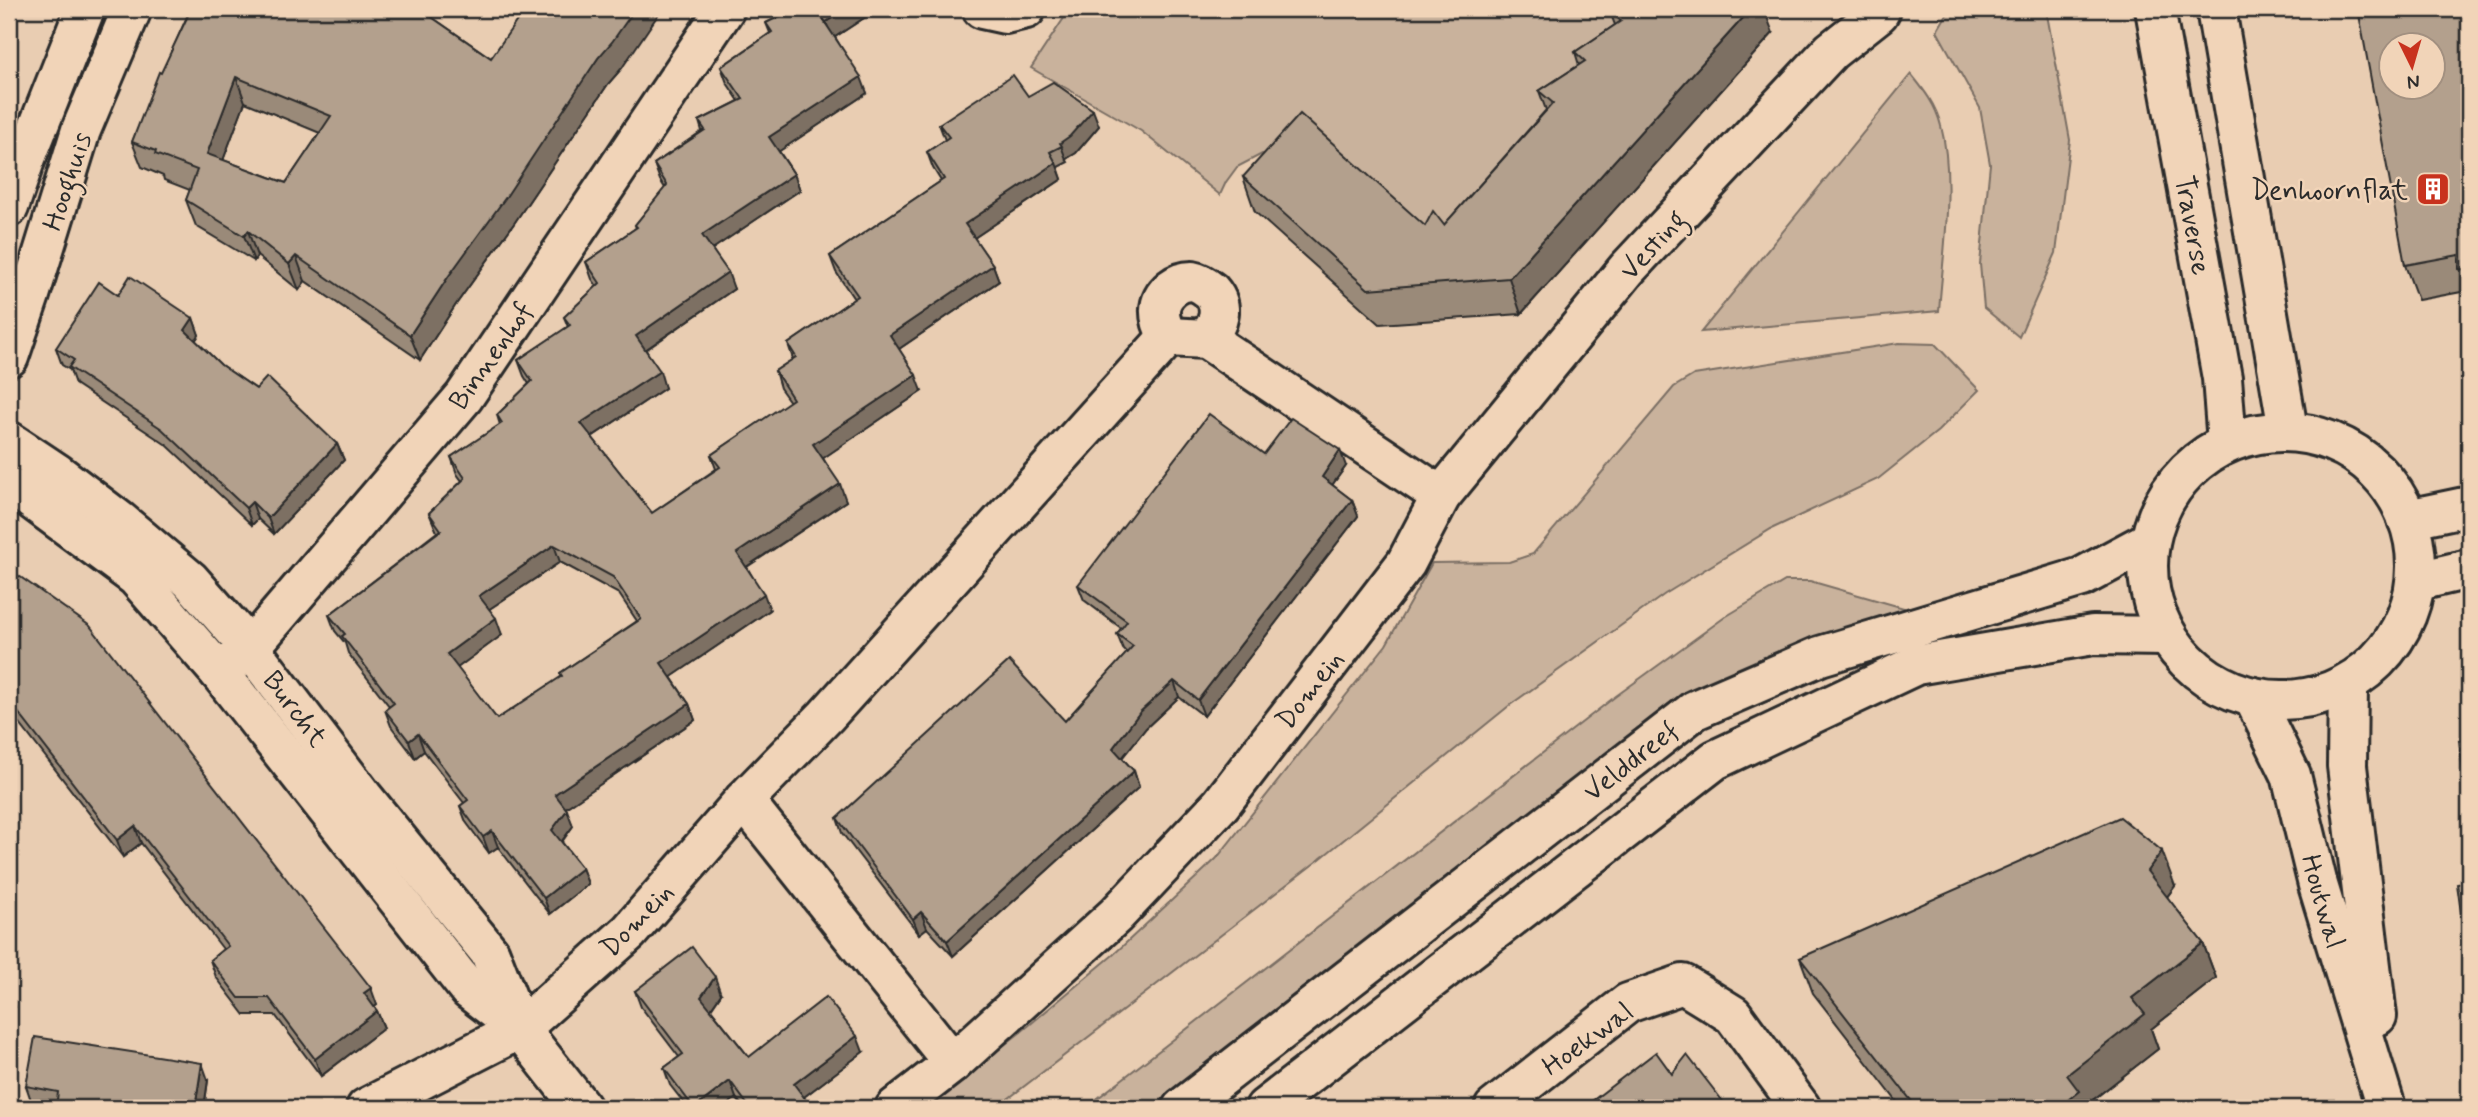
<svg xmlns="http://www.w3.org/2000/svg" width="2478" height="1117" font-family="Mynerve,sans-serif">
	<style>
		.green { fill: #c9b29c; stroke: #7a6e64; stroke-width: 2 }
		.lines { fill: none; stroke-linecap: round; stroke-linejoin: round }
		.minor-casing { stroke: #2b2b2b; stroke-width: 44 }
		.major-casing { stroke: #2b2b2b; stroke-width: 44 }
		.minor { stroke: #f1d4b8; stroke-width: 38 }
		.major { stroke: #f1d4b8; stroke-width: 38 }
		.wall { fill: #9a8a79; stroke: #2b2b2b; stroke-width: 2; fill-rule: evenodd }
		.shaded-wall { fill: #7d7063; stroke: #2b2b2b; stroke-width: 2 }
		.building { fill: #b3a08d; stroke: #2b2b2b; stroke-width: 2; fill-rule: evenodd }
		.labels { text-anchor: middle; stroke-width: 5; stroke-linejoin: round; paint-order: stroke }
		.street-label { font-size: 28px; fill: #2b2b2b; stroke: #f1d4b8 }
		.poi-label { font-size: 28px; fill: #2b2b2b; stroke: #f1d4b8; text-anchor: end }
	</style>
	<rect width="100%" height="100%" fill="#e9cdb2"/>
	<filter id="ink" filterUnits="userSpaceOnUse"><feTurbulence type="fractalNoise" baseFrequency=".0143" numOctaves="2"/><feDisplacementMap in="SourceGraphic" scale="14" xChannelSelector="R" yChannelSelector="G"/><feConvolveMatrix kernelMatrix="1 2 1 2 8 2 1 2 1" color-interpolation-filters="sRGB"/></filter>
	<g filter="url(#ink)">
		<g class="green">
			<polygon points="1070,9 1642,9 1434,244 1297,156 1262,154 1237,167 1226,182 1220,195 1141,131 1031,68"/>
			<polygon points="1950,9 2046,9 2070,140 2056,253 2019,337 1984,308 1980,264 1990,164 1980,108 1937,31"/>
			<path d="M1911 74C1924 90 1936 105 1941 126 1955 179 1943 255 1939 311L1701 332Z"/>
			<polygon points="1899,343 1935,344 1979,390 1938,431 1878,479 1771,529 1665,594 1510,705 1320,859 996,1108 923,1108 1021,1032 1113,955 1216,859 1386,645 1432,563 1509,562 1533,554 1674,387 1694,375"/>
			<polygon points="1785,581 1810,581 1904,608 1905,613 1654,727 1162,1108 1085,1108 1616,696 1725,617"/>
		</g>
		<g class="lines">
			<g class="minor-casing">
				<g id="minor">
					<polyline points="982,9 1005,14 1026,9"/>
					<polyline points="2155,9 2222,378 2227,443"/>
					<polyline points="2216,9 2288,430"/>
					<polyline points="9,207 24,163 85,9"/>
					<path d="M1168 337C1158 319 1155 302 1172 288 1177 284 1184 281 1192 281 1198 282 1206 287 1211 291 1225 307 1219 325 1206 339"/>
					<polyline points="9,357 30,295 81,130 132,9"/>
					<polyline points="9,441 57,473 120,521 190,580 250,648 364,798 490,953 519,1028"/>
					<polyline points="9,487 20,491 136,577 219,672 469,990 520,1029 582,1108"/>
					<polyline points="219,672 250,648 464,397 725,9"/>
					<polyline points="2348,684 2347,766 2377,1016"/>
					<polyline points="2253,697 2291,775 2318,885 2386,1108"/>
					<polyline points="744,800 953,1063"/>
					<polyline points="366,1108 520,1029 629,932 744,800 826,716 1168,337 1206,339 1441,496"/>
					<polyline points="895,1108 953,1063 1116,915 1221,804 1406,563 1441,496 1627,269 1831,51 1879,13 1881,9"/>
					<polyline points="1494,1108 1628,1003 1683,984 1733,1015 1801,1108"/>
				</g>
			</g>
			<g class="major-casing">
				<g id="major">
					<circle cx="2282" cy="566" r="134"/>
					<polyline points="2407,519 2469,506"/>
					<polyline points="2418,581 2469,569"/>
					<polyline points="1182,1108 1695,710 1820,656 2082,577 2149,541"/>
					<polyline points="1265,1108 1715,760 1916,665 2093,635 2167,636"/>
				</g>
			</g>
			<use href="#minor" class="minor"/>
			<use href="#major" class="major"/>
		</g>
		<g class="wall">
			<path d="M188 9H420L491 58 622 68 608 84 515 222 457 303 420 360 305 281 299 290 257 256 254 261 196 226 186 200 190 190 164 180 163 176 142 167 132 142 189 12ZM245 102 320 133 286 183 223 160Z"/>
			<path d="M795 9H872L873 12 835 37 867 93 779 151 794 174 800 190 712 249 734 289 646 350 665 388 592 437 652 513 716 469 711 455 790 402 780 388 775 371 793 359 788 344 854 299 836 272 830 256 941 181 933 168 927 152 945 140 939 124 1028 96 1099 126 1076 153 1066 159 1068 162 1058 167 1062 179 974 238 993 265 999 281 899 349 922 391 823 458 846 501 747 567 770 610 671 677 689 704 695 720 565 808 573 826 562 842 582 868 588 884 550 914 498 847 489 853 466 822 460 806 464 803 424 751 415 758 391 726 385 710 389 706 348 653 345 643 335 631 329 615 437 532 429 513 462 481 457 474 451 457 500 425 497 415 529 384 524 376 518 360 568 327 564 317 597 286 592 279 586 262 636 228 635 225 665 188 660 180 654 164 702 131 699 121 739 101 727 83 721 67 770 33 766 23ZM560 562 619 594 637 621 560 673 562 677 497 719 457 668 502 635 489 609Z"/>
			<polygon points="2469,9 2469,298 2467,291 2418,300 2405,265"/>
			<polygon points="1610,12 1773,33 1521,314 1380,324 1255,212 1243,177 1425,226 1444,225 1546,110 1539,91 1579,65 1575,52 1615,25"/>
			<polygon points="118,295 193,318 199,335 195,340 221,365 337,444 344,460 274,534 258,519 252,525 168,446 75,384 70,370 62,365 56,348"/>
			<polygon points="1264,454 1346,466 1332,485 1352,500 1358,516 1204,716 1179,697 1146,728 1122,758 1134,771 1139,787 953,956 927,928 919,934 842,833 837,818 1065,721 1127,653 1123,649 1117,634 1121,628 1084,600 1078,585"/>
			<polygon points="9,569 377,1005 374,1007 377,1011 384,1028 321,1076 275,1015 245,1015 216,977 210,960 223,949 141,843 123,857 20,724 9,716"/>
			<polygon points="2175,886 2167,897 2203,943 2216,978 2151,1029 2158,1049 2085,1106 2085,1108 1902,1108 1813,993 1800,958"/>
			<polygon points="635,991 721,994 711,1009 749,1057 863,1052 804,1097 811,1108 744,1108 736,1098 723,1108 688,1108 670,1085 664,1068 679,1057 641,1007"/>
			<polygon points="208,1080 204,1108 56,1108 56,1107 32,1103 26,1086"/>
		</g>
		<g class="shaded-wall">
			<polygon points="635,9 662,9 622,68 608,84 515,222 457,303 420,360 410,335 448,277 598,58"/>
			<polygon points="846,9 872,9 873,12 832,39 826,22"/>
			<polygon points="1751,9 1764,9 1773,33 1521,314 1509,278"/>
			<polygon points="236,77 245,102 216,179 207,154"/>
			<polygon points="861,77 867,93 775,154 769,137"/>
			<polygon points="1093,110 1099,126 1076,153 1066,159 1060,143"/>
			<polygon points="1056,163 1062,179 971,240 965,224"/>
			<polygon points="794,174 800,190 708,252 702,235"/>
			<polygon points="248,231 257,256 254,261 244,236"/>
			<polygon points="296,256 305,281 299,290 289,264"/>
			<polygon points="993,265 999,281 896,351 890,335"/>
			<polygon points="728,272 734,289 642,352 636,336"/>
			<polygon points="193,318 199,335 191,347 185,330"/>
			<polygon points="660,371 665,388 587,440 581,423"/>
			<polygon points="916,375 922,391 819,461 813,444"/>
			<polygon points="337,444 344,460 274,534 268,518"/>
			<polygon points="1340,450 1346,466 1327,492 1322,477"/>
			<polygon points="840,484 846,501 743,569 737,553"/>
			<polygon points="1352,500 1358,516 1204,716 1198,700"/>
			<polygon points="252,502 258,519 252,525 246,508"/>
			<polygon points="554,545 560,562 485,612 479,596"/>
			<polygon points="764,594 770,610 667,680 661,663"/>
			<polygon points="496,618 502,635 453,671 447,654"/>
			<polygon points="1174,681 1179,697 1146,728 1118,763 1113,748 1140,712"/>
			<polygon points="689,704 695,720 561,811 555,794"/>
			<polygon points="418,734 424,751 415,758 409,741"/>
			<polygon points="1134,771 1139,787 953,956 947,941"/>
			<polygon points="567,810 573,826 558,846 552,830"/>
			<polygon points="135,826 141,843 123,857 117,840"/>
			<polygon points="492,831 498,847 489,853 483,837"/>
			<polygon points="2162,851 2175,886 2160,906 2147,871"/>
			<polygon points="582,868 588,884 550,914 544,898"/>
			<polygon points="921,912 927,928 919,934 913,919"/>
			<polygon points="2203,943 2216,978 2151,1029 2158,1049 2085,1106 2085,1108 2058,1108 2067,1075 2132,998"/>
			<polygon points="715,977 721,994 707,1014 701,997"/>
			<polygon points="371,988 377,1005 370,1010 364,993"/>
			<polygon points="9,990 15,1007 9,1013"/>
			<polygon points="377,1011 384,1028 321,1076 315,1059"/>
			<polygon points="857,1036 863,1052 800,1100 794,1084"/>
			<polygon points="202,1063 208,1080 204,1108 195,1108"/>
			<polygon points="730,1081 736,1098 723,1108 695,1108"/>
		</g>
		<g class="building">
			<path d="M191 9H420L491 58 525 9H635L612 42 598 58 506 197 448 277 410 335 296 256 289 264 248 231 244 236 186 200 197 170 155 154 156 151 132 142 159 72 161 73ZM236 77 331 116 286 183 207 154Z"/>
			<path d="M795 9H816L861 77 769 137 794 174 702 235 728 272 636 336 660 371 581 423 652 513 720 467 711 455 793 399 775 371 796 357 788 344 858 296 830 256 944 179 927 152 949 137 939 124 1013 75 1028 96 1053 82 1093 110 1070 136 1060 143 1062 146 1050 152 1056 163 965 224 993 265 890 335 916 375 813 444 840 484 737 553 764 594 661 663 689 704 555 794 567 810 552 830 582 868 544 898 492 831 483 837 460 806 468 800 418 734 409 741 385 710 394 703 342 636 345 634 329 615 441 530 429 513 465 478 451 457 502 423 497 415 532 381 518 360 570 325 564 317 600 283 586 262 637 227 635 225 667 185 654 164 705 130 699 121 743 99 721 67 772 32 766 23ZM554 545 613 577 641 619 560 673 562 676 497 719 447 654 496 618 479 596Z"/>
			<polygon points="816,9 846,9 826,22"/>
			<polygon points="1615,9 1751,9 1509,278 1368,289 1243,177 1300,114 1425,226 1433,211 1444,225 1553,103 1539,91 1585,61 1575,52 1621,21 1610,12"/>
			<path d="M2358 9H2469V270L2459 269V255L2405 265ZM2390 46H2432V88H2390Z"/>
			<polygon points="130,276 193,318 185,330 221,365 256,389 267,377 337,444 268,518 252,502 246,508 162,429 69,367 74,360 56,348 99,282 118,295"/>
			<polygon points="1209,414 1264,454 1291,418 1340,450 1322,477 1352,500 1198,700 1174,681 1140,712 1113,748 1134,771 947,941 921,912 913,919 837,818 1009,661 1065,721 1133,646 1117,634 1127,621 1078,585"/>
			<polygon points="9,569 90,626 371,988 364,993 377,1011 315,1059 269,998 239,998 210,960 228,946 135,826 117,840 14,707 9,703"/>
			<polygon points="2469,740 2469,814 2459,741"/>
			<polygon points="2120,817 2162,851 2147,871 2203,943 2132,998 2145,1014 2067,1075 2079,1091 2058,1108 1917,1108 1800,958"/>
			<polygon points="2469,882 2469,969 2457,884"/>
			<polygon points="692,947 715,977 701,997 749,1057 826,997 857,1036 794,1084 809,1104 803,1108 750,1108 730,1081 694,1108 664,1068 683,1054 635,991"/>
			<polygon points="35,1037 202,1063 195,1108 160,1108 153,1107 152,1108 56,1108 58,1092 26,1086"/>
			<polygon points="1656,1052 1672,1074 1687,1055 1728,1108 1583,1108"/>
		</g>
	</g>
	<defs>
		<g id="building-square" transform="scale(1.75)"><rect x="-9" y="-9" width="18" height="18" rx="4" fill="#c8321e" stroke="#f1d4b8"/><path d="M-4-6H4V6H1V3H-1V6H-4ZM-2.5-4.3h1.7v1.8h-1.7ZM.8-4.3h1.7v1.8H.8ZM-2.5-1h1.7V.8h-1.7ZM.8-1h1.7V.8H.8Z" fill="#fff"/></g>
	</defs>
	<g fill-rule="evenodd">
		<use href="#building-square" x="2433" y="189"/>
	</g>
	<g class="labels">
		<g class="street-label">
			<text transform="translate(66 181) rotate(-72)" y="10">Hooghuis</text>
			<text transform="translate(2194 225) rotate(80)" y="10">Traverse</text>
			<text transform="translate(1652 244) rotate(-48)" y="10">Vesting</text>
			<text transform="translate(490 355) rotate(-55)" y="10">Binnenhof</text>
			<text transform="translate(1309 689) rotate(-52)" y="10">Domein</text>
			<text transform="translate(296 708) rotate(53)" y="10">Burcht</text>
			<text transform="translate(1630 760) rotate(-38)" y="10">Velddreef</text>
			<text transform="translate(2324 901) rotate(74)" y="10">Houtwal</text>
			<text transform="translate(636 919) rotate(-46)" y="10">Domein</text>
			<text transform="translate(1587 1038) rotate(-36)" y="10">Hoekwal</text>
		</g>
		<g class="poi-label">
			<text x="2408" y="199">Denhoornflat</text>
		</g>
	</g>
	<rect width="2478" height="1117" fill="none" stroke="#f1d4b8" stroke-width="35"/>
	<rect x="18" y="18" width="2443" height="1082" fill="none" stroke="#2b2b2b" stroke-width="2.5" filter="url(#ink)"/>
	<g transform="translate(2412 66) rotate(175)"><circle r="33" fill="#f1d4b8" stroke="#a29080" stroke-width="2"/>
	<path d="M0-5L12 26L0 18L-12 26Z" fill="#c8321e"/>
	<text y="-10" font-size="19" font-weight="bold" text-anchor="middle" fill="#2b2b2b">N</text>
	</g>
</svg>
